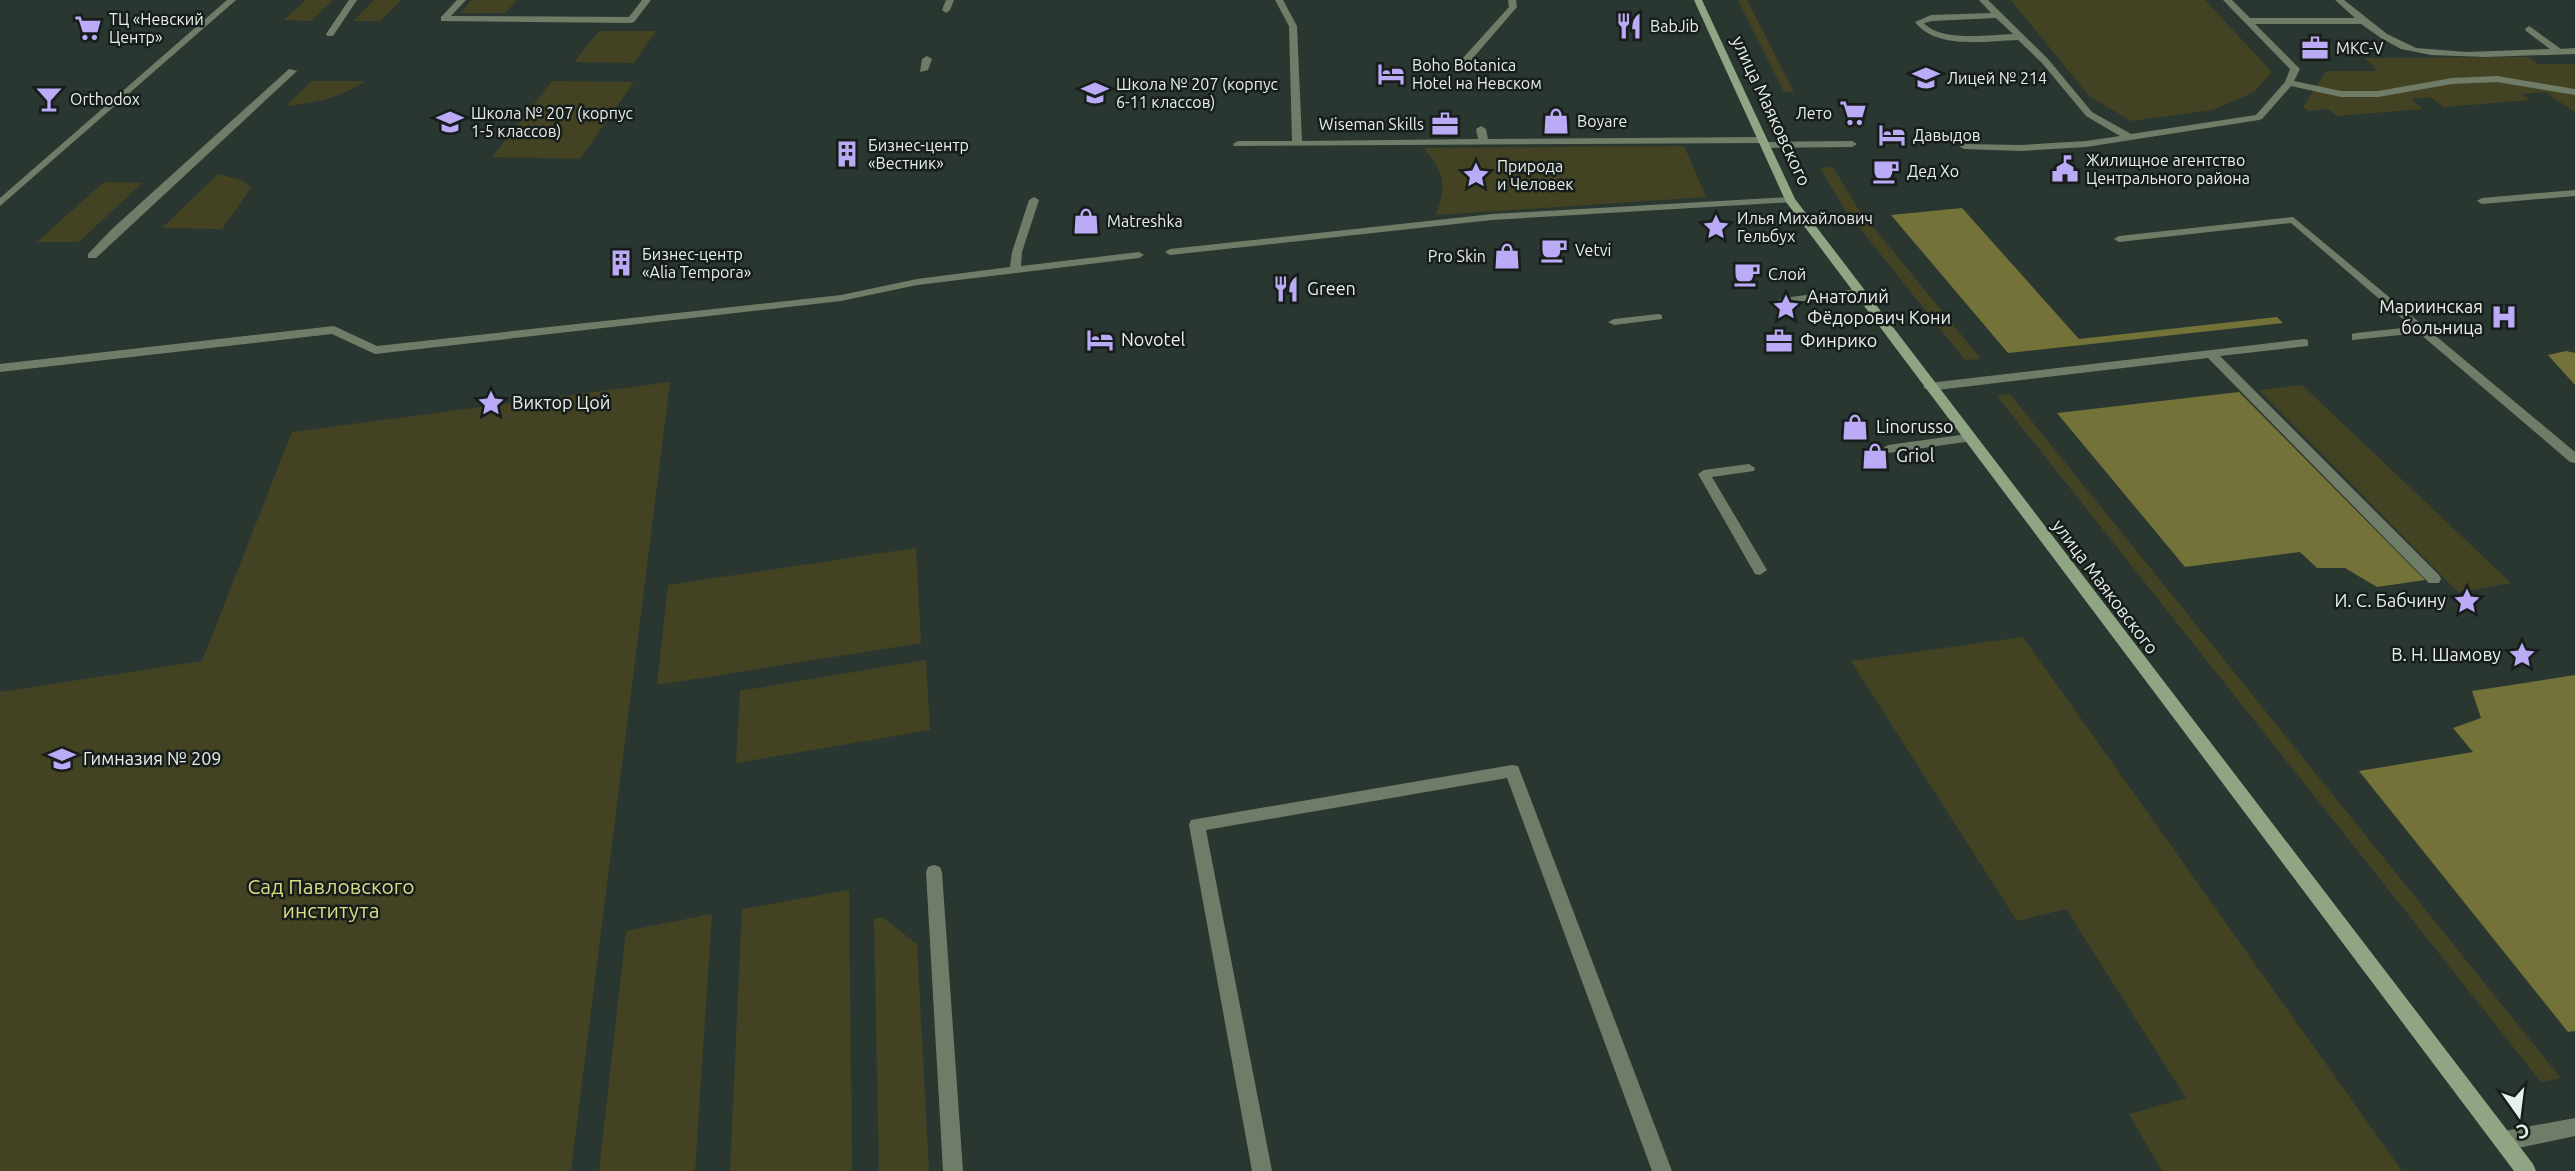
<svg xmlns="http://www.w3.org/2000/svg" width="2575" height="1171" font-family="Ubuntu,sans-serif">
	<style>
		.green { fill: #434324 }
		.forest { fill: #737239 }
		.lines { fill: none; stroke-linecap: round; stroke-linejoin: round }
		.lane { fill: #6f7d68; fill-rule: evenodd }
		.secondary { fill: #8fa584; fill-rule: evenodd }
		.labels { text-anchor: middle; stroke-width: 5; stroke-linejoin: round; paint-order: stroke }
		.far-poi-label { font-size: 16px; fill: #e6efea; stroke: #171d1a; text-anchor: start }
		.street-label { font-size: 18px; fill: #e6efea; stroke: #171d1a }
		.poi-label { font-size: 18px; fill: #e6efea; stroke: #171d1a; text-anchor: start }
		.near-park-label { font-size: 21px; fill: #dbdb85; stroke: #171d1a }
	</style>
	<rect width="100%" height="100%" fill="#2a3730"/>
	<g class="green">
		<polygon points="306,0 333,0 311,21 284,20"/>
		<polygon points="374,0 401,0 380,21 353,21"/>
		<polygon points="472,0 517,0 505,13 460,13"/>
		<polygon points="1738,0 1747,0 1794,92 1784,92"/>
		<polygon points="2011,0 2205,0 2272,72 2254,92 2213,110 2131,121 2089,96"/>
		<polygon points="599,31 656,31 634,63 574,62"/>
		<polygon points="2529,57 2538,64 2575,64 2575,112 2545,92 2522,94 2530,100 2444,107 2430,97 2411,99 2423,109 2337,116 2328,109 2308,111 2303,107 2326,71 2378,71 2365,58"/>
		<path d="M312 81H365C341 98 315 103 286 106Z"/>
		<polygon points="552,81 634,82 580,159 492,157"/>
		<path d="M1684 146 1706 197 1436 215C1447 182 1445 175 1424 148Z"/>
		<polygon points="1833,167 1857,207 1981,359 1965,360 1844,208 1820,168"/>
		<polygon points="218,174 241,180 251,188 222,229 162,228"/>
		<polygon points="104,182 142,183 79,242 37,242"/>
		<polygon points="670,382 571,1171 0,1171 0,692 202,661 292,432"/>
		<polygon points="2302,385 2511,583 2458,592 2259,390"/>
		<polygon points="2010,394 2561,1078 2541,1082 1997,396"/>
		<polygon points="916,548 921,643 657,685 668,585"/>
		<polygon points="2023,637 2402,1171 2162,1171 2129,1114 2186,1098 2066,909 2017,921 1851,661"/>
		<polygon points="926,660 930,730 736,763 740,691"/>
		<polygon points="849,890 852,1171 730,1171 742,909"/>
		<polygon points="712,914 695,1171 599,1171 626,931"/>
		<polygon points="882,917 917,944 929,1171 879,1171 874,919"/>
	</g>
	<g class="forest">
		<polygon points="1962,208 2079,339 2277,317 2283,323 2008,353 1891,215"/>
		<polygon points="2566,351 2575,353 2575,385 2548,355"/>
		<polygon points="2239,392 2425,580 2377,587 2345,568 2317,568 2300,552 2185,567 2057,413"/>
		<polygon points="2575,675 2575,1031 2568,1032 2359,771 2473,752 2453,728 2481,718 2472,691"/>
	</g>
	<g class="lines">
		<g class="lane">
			<polygon points="227,0 236,0 0,206 0,198"/>
			<polygon points="349,0 357,0 333,36 327,36 326,34"/>
			<polygon points="457,0 466,0 451,16 629,17 642,0 651,0 634,22 631,23 441,21 441,17"/>
			<polygon points="946,0 954,0 950,10 946,13 942,10"/>
			<polygon points="1275,0 1283,0 1297,26 1302,141 1478,139 1476,129 1481,126 1486,129 1488,139 1763,137 1767,138 1767,142 1852,141 1857,144 1852,147 1765,148 1761,147 1761,143 1234,146 1233,144 1238,141 1292,141 1289,26"/>
			<polygon points="1508,0 1516,0 1517,7 1473,58 1473,72 1467,72 1463,58 1509,7"/>
			<path d="M1979 0H1988L2048 59 2092 112 2131 134 2256 115 2285 82 2290 69 2223 0H2232L2250 18H2355L2335 0H2344L2387 34 2416 48 2467 52 2550 49 2526 31 2525 29 2529 26 2561 49 2575 48V54L2486 57 2431 55 2401 49 2381 38 2361 24H2255L2300 69 2294 81 2341 91H2378L2452 78 2497 76 2575 89V95L2497 82 2452 84 2378 97H2341L2291 86 2262 119 2259 120 2086 147 2021 151 1964 149 1959 146 1960 144 2021 145 2086 141 2120 136 2086 116 2042 63 2018 40C1987 41 1936 50 1915 22L1931 15 1991 13ZM1996 18 2013 34C1990 35 1940 42 1924 23L1932 21Z"/>
			<polygon points="927,56 932,59 928,70 920,72 922,59"/>
			<polygon points="289,69 297,71 96,258 88,258 88,254 112,229"/>
			<polygon points="2575,190 2575,196 2482,204 2477,201 2482,198"/>
			<polygon points="1034,197 1039,200 1022,252 1021,266 1139,252 1144,255 1139,258 917,285 841,301 375,354 332,334 0,372 0,364 334,326 377,346 841,295 917,279 1010,267 1012,252 1029,200"/>
			<polygon points="1790,197 1795,200 1794,202 1492,220 1170,255 1165,252 1170,249 1492,214"/>
			<polygon points="2293,217 2575,452 2575,463 2570,462 2419,333 2352,340 2352,334 2356,333 2412,327 2291,223 2119,242 2114,239 2119,236"/>
			<polygon points="1857,289 1863,292 1861,294 1782,304 1776,301 1782,298"/>
			<polygon points="1658,314 1662,315 1662,319 1614,325 1608,322 1614,319"/>
			<polygon points="2304,339 2308,340 2308,346 2220,356 2439,575 2441,579 2439,583 2429,583 2208,358 1929,391 1923,387 1929,383"/>
			<polygon points="1968,434 1972,435 1974,438 1972,441 1888,453 1882,449 1888,445"/>
			<polygon points="1749,464 1755,468 1754,471 1712,477 1767,570 1760,575 1755,574 1698,474 1704,470"/>
			<polygon points="1512,765 1518,766 1520,771 1672,1171 1652,1171 1507,778 1206,830 1272,1171 1252,1171 1189,825 1191,820"/>
			<polygon points="934,865 940,867 942,872 963,1171 943,1171 926,872 928,867"/>
			<polygon points="2575,1118 2575,1136 2504,1151 2497,1148 2494,1141 2497,1134 2504,1131"/>
		</g>
		<polygon class="secondary" points="1694,0 1702,0 1795,199 2533,1164 2536,1171 2514,1171 1786,202"/>
	</g>
	<defs>
		<g id="restaurant-bare" transform="scale(2.1)"><path d="M-5-6h1v4h1v-4h1v4h1v-4h1v5L-1.5 .5V6h-2V.5L-5-1ZM5-6V6H3V1.5H1.5Q1.5-4 5-6Z" fill="#bbaaf6" stroke="#171d1a" stroke-width="2.5" paint-order="stroke"/></g>
		<g id="supermarket-bare" transform="scale(2.1)"><path d="M-6-5.5h2.5l.6 2H6L4.5 2H-2.5L-4.4-4H-6ZM-1.5 3.2a1.3 1.3 0 1 0 .1 0ZM3 3.2a1.3 1.3 0 1 0 .1 0Z" fill="#bbaaf6" stroke="#171d1a" stroke-width="2.5" paint-order="stroke"/></g>
		<g id="office-bare" transform="scale(2.1)"><path d="M-6-3h4V-5.5h4V-3h4V5H-6ZM-1-4.5V-3h2v-1.5ZM-6 0V1H6V0Z" fill="#bbaaf6" stroke="#171d1a" stroke-width="2.5" paint-order="stroke"/></g>
		<g id="hotel-bare" transform="scale(2.1)"><path d="M-6-4.5h1.5V1H6V5H4.5V3h-9V5H-6ZM-4 0a1.8 1.8 0 1 1 3.6 0ZM.5 0V-2.5h3Q6-2.5 6 0Z" fill="#bbaaf6" stroke="#171d1a" stroke-width="2.5" paint-order="stroke"/></g>
		<g id="school-bare" transform="scale(2.1)"><path d="M0-5L7-2L0 1L-7-2ZM-4 1L0 2.5L4 1V4Q0 6-4 4Z" fill="#bbaaf6" stroke="#171d1a" stroke-width="2.5" paint-order="stroke"/></g>
		<g id="bar-bare" transform="scale(2.1)"><path d="M-6-5H6L.8 .8V4.5H3.5V6h-7V4.5H-.8V.8Z" fill="#bbaaf6" stroke="#171d1a" stroke-width="2.5" paint-order="stroke"/></g>
		<g id="shop-bare" transform="scale(2.1)"><path d="M-5-2.5h2.3a2.7 3.5 0 0 1 5.4 0H5L5.5 6h-11ZM-1.5-2.5h3a1.5 2.3 0 0 0-3 0Z" fill="#bbaaf6" stroke="#171d1a" stroke-width="2.5" paint-order="stroke"/></g>
		<g id="building-bare" transform="scale(2.1)"><path d="M-4-6H4V6H1V3H-1V6H-4ZM-2.5-4.3h1.7v1.8h-1.7ZM.8-4.3h1.7v1.8H.8ZM-2.5-1h1.7V.8h-1.7ZM.8-1h1.7V.8H.8Z" fill="#bbaaf6" stroke="#171d1a" stroke-width="2.5" paint-order="stroke"/></g>
		<g id="civic-bare" transform="scale(2.1)"><path d="M-.6-6.5H3V-4.5H.6V-3L4-1V1h2V6H-6V1h2V-1L-.6-3ZM-1.2 2.5V6h2.4V2.5Z" fill="#bbaaf6" stroke="#171d1a" stroke-width="2.5" paint-order="stroke"/></g>
		<g id="cafe-bare" transform="scale(2.1)"><path d="M-5.5-4.5H6V0H3Q3 3.5 0 3.5H-2.5Q-5.5 3.5-5.5 0ZM3-3.2v2h1.7v-2ZM-6 4.5H4V6H-6Z" fill="#bbaaf6" stroke="#171d1a" stroke-width="2.5" paint-order="stroke"/></g>
		<g id="sight-bare" transform="scale(2.1)"><path d="M0-6L1.8-2.2L6-1.7L2.9 1.2L3.7 5.4L0 3.3L-3.7 5.4L-2.9 1.2L-6-1.7L-1.8-2.2Z" fill="#bbaaf6" stroke="#171d1a" stroke-width="2.5" paint-order="stroke"/></g>
		<g id="hospital-bare" transform="scale(2.1)"><path d="M-5-5h3v3.5h4V-5h3V5h-3V1.5h-4V5h-3Z" fill="#bbaaf6" stroke="#171d1a" stroke-width="2.5" paint-order="stroke"/></g>
	</defs>
	<g fill-rule="evenodd">
		<use href="#restaurant-bare" x="1629" y="26"/>
		<use href="#supermarket-bare" x="88" y="28"/>
		<use href="#office-bare" x="2315" y="48"/>
		<use href="#hotel-bare" x="1391" y="74"/>
		<use href="#school-bare" x="1926" y="78"/>
		<use href="#school-bare" x="1095" y="93"/>
		<use href="#bar-bare" x="49" y="99"/>
		<use href="#supermarket-bare" x="1853" y="113"/>
		<use href="#shop-bare" x="1556" y="121"/>
		<use href="#school-bare" x="450" y="122"/>
		<use href="#office-bare" x="1445" y="124"/>
		<use href="#hotel-bare" x="1892" y="135"/>
		<use href="#building-bare" x="847" y="154"/>
		<use href="#civic-bare" x="2065" y="169"/>
		<use href="#cafe-bare" x="1886" y="171"/>
		<use href="#sight-bare" x="1476" y="175"/>
		<use href="#shop-bare" x="1086" y="221"/>
		<use href="#sight-bare" x="1716" y="227"/>
		<use href="#cafe-bare" x="1554" y="250"/>
		<use href="#shop-bare" x="1507" y="256"/>
		<use href="#building-bare" x="621" y="263"/>
		<use href="#cafe-bare" x="1747" y="274"/>
		<use href="#restaurant-bare" x="1286" y="289"/>
		<use href="#sight-bare" x="1786" y="307"/>
		<use href="#hospital-bare" x="2504" y="317"/>
		<use href="#hotel-bare" x="1100" y="340"/>
		<use href="#office-bare" x="1779" y="341"/>
		<use href="#sight-bare" x="491" y="403"/>
		<use href="#shop-bare" x="1855" y="427"/>
		<use href="#shop-bare" x="1875" y="456"/>
		<use href="#sight-bare" x="2467" y="601"/>
		<use href="#sight-bare" x="2522" y="655"/>
		<use href="#school-bare" x="62" y="759"/>
	</g>
	<g class="labels">
		<g class="far-poi-label">
			<text x="109" y="25">ТЦ «Невский<tspan x="109" dy="18">Центр»</tspan></text>
			<text x="1650" y="32">BabJib</text>
			<text x="2336" y="54">MKC-V</text>
			<text x="1412" y="71">Boho Botanica<tspan x="1412" dy="18">Hotel на Невском</tspan></text>
			<text x="1947" y="84">Лицей № 214</text>
			<text x="1116" y="90">Школа № 207 (корпус<tspan x="1116" dy="18">6-11 классов)</tspan></text>
			<text x="70" y="105">Orthodox</text>
			<text x="471" y="119">Школа № 207 (корпус<tspan x="471" dy="18">1-5 классов)</tspan></text>
			<text x="1832" y="119" text-anchor="end">Лето</text>
			<text x="1577" y="127">Boyare</text>
			<text x="1424" y="130" text-anchor="end">Wiseman Skills</text>
			<text x="1913" y="141">Давыдов</text>
			<text x="868" y="151">Бизнес-центр<tspan x="868" dy="18">«Вестник»</tspan></text>
			<text x="2086" y="166">Жилищное агентство<tspan x="2086" dy="18">Центрального района</tspan></text>
			<text x="1497" y="172">Природа<tspan x="1497" dy="18">и Человек</tspan></text>
			<text x="1907" y="177">Дед Хо</text>
			<text x="1737" y="224">Илья Михайлович<tspan x="1737" dy="18">Гельбух</tspan></text>
			<text x="1107" y="227">Matreshka</text>
			<text x="1575" y="256">Vetvi</text>
			<text x="642" y="260">Бизнес-центр<tspan x="642" dy="18">«Alia Tempora»</tspan></text>
			<text x="1486" y="262" text-anchor="end">Pro Skin</text>
			<text x="1768" y="280">Слой</text>
		</g>
		<g class="street-label">
			<text transform="translate(1771 111) rotate(65)" y="6">улица Маяковского</text>
			<text transform="translate(2105 587) rotate(53)" y="6">улица Маяковского</text>
		</g>
		<g class="poi-label">
			<text x="1307" y="295">Green</text>
			<text x="1807" y="303">Анатолий<tspan x="1807" dy="21">Фёдорович Кони</tspan></text>
			<text x="2483" y="313" text-anchor="end">Мариинская<tspan x="2483" dy="21">больница</tspan></text>
			<text x="1121" y="346">Novotel</text>
			<text x="1800" y="347">Финрико</text>
			<text x="512" y="409">Виктор Цой</text>
			<text x="1876" y="433">Linorusso</text>
			<text x="1896" y="462">Griol</text>
			<text x="2446" y="607" text-anchor="end">И. С. Бабчину</text>
			<text x="2501" y="661" text-anchor="end">В. Н. Шамову</text>
			<text x="83" y="765">Гимназия № 209</text>
		</g>
		<g class="near-park-label">
			<text x="331" y="894">Сад Павловского<tspan x="331" dy="24">института</tspan></text>
		</g>
	</g>
	<g transform="translate(2519 1115) rotate(166)" stroke="#171d1a" stroke-width="5" paint-order="stroke">
	<path d="M0-5L12 26L0 18L-12 26Z" fill="#e6efea"/>
	<text y="-10" font-size="19" font-weight="bold" text-anchor="middle" fill="#e6efea">С</text>
	</g>
</svg>
